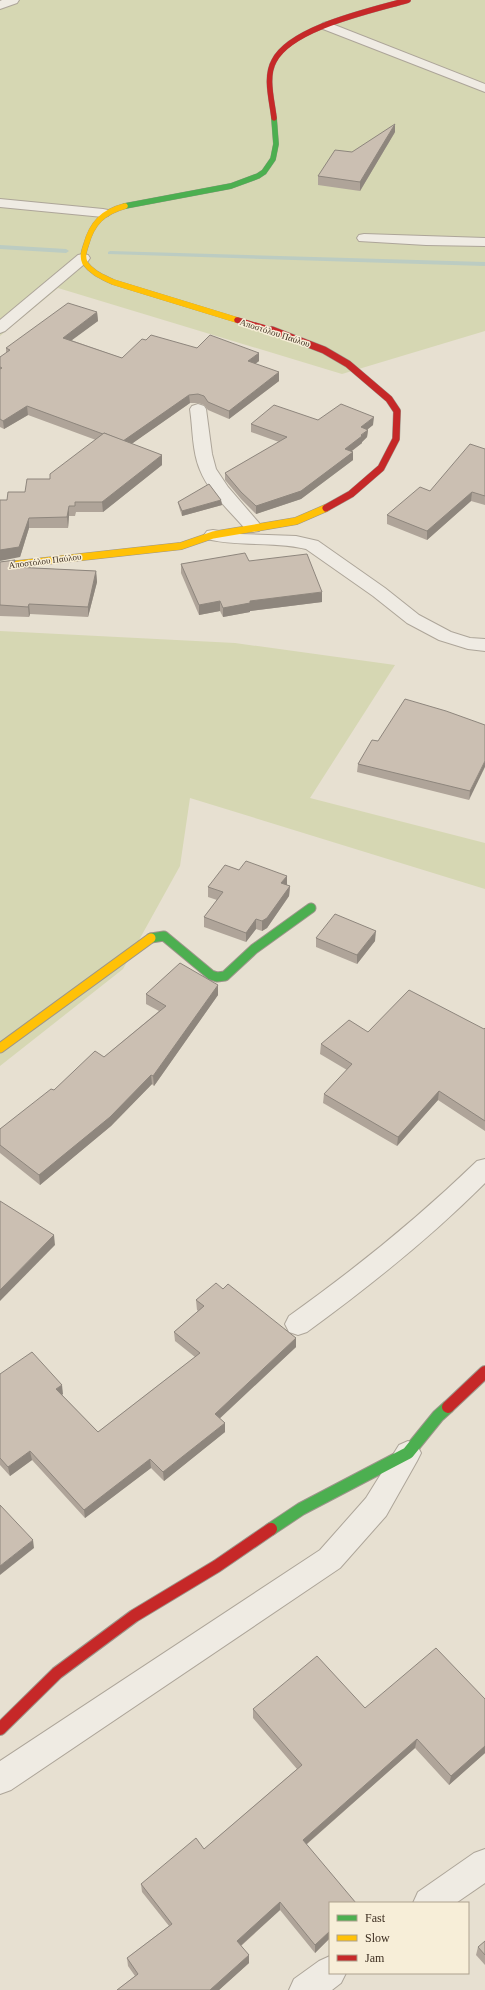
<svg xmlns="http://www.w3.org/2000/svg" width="485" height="1990" font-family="Georgia,serif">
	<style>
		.green { fill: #d6d7b3 }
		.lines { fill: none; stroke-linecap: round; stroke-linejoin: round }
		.stream { fill: #bcccc2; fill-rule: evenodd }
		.street-casing { stroke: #ada599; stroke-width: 2 }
		.fast-far2-casing { stroke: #9c958a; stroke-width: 6 }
		.fast-far1-casing { stroke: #9c958a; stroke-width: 11 }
		.fast-casing { stroke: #9c958a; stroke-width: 14 }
		.slow-far2-casing { stroke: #9c958a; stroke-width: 6 }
		.slow-far1-casing { stroke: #9c958a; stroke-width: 8 }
		.slow-casing { stroke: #9c958a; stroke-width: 11 }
		.jam-far2-casing { stroke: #9c958a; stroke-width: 6 }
		.jam-far1-casing { stroke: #9c958a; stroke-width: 8 }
		.jam-casing { stroke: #9c958a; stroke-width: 14 }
		.street { fill: #efebe3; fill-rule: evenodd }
		.fast-far2 { stroke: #4caf50; stroke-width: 5.5 }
		.fast-far1 { stroke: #4caf50; stroke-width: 9 }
		.fast { stroke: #4caf50; stroke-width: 12 }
		.slow-far2 { stroke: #ffc107; stroke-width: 5.5 }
		.slow-far1 { stroke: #ffc107; stroke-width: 7 }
		.slow { stroke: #ffc107; stroke-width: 9 }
		.jam-far2 { stroke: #c62828; stroke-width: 5.5 }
		.jam-far1 { stroke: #c62828; stroke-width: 7 }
		.jam { stroke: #c62828; stroke-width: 12 }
		.wall { fill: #afa499 }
		.shaded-wall { fill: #8e867d }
		.building { fill: #cbbfb2; stroke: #8e867d }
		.labels { text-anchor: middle; stroke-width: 3; stroke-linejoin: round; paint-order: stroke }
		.far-street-label { font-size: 9px; fill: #3d2e20; stroke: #f7eed8 }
	</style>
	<rect width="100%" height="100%" fill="#e7e0d1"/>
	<g class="green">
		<polygon points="0,0 485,0 485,331 342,374 58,288 0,336"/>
		<polygon points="0,631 235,643 395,665 310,798 485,843 485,889 190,798 180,866 123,969 0,1066"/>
	</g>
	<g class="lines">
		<g class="stream">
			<polygon points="0,245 66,249 69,251 66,253 0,249"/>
			<polygon points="110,251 485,262 485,266 108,254 108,252"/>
		</g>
		<g class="street-casing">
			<g id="street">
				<polygon points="2,0 19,0 17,3 0,9 0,1"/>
				<polygon points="327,22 485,84 485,92 323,29 321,26 323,23"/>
				<polygon points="0,199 103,209 108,210 110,213 108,216 103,217 0,207"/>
				<polygon points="364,234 485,238 485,246 426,245 359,241 357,238 359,235"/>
				<polygon points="83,254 88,255 90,258 88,261 5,331 0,333 0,320 78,255"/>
				<path d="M198 404 204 406 206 409 212 454 216 469 228 487 259 523 262 527 259 531 253 532 247 531C231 512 209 493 200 470 192 451 193 429 190 409L192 406Z"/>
				<path d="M213 530 239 534 296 536 318 541 385 588 419 615 451 632 470 638 485 639V651L468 649 439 640 407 623 373 596 306 549C274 541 239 547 207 539L204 535 207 531Z"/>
				<path d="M485 1159V1183C430 1238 370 1286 307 1332L298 1335 289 1332 285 1324 289 1316C355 1269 418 1218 477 1161Z"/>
				<polygon points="408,1441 417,1445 421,1453 417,1461 386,1516 340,1568 11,1790 0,1794 0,1761 320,1550 366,1498 399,1445"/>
				<polygon points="485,1849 485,1883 456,1903 413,1903 418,1892 474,1853"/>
				<polygon points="330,1956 330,1973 346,1973 341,1983 332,1990 289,1990 294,1979 319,1961"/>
			</g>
		</g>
		<g class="fast-far2-casing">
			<polyline id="fast-far2" points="125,206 231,186 258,176 264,172 273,159 276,144 274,118"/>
		</g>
		<g class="fast-far1-casing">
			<polyline id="fast-far1" points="151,938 164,936 211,975 217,977 225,976 254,949 311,908"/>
		</g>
		<g class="fast-casing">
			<polyline id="fast" points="271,1529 301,1509 408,1453 438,1416 448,1407"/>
		</g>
		<g class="slow-far2-casing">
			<path id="slow-far2" d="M125 206C103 212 92 223 86 245 84 251 82 257 85 263 92 273 103 277 113 282L237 320"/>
		</g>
		<g class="slow-far1-casing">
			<polyline id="slow-far1" points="0,566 181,546 213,535 296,521 326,508"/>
		</g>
		<g class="slow-casing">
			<polyline id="slow" points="0,1048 151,938"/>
		</g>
		<g class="jam-far2-casing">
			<g id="jam-far2">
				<path d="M274 118C272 100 265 77 274 61 291 27 374 10 408 0"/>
				<polyline points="237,320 275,331"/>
			</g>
		</g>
		<g class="jam-far1-casing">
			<polyline id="jam-far1" points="272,330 324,350 348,364 389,399 397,411 396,439 381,468 351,494 326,508"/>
		</g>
		<g class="jam-casing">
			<g id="jam">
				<polyline points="448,1407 485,1372"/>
				<polyline points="0,1729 57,1673 134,1616 217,1566 271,1529"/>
			</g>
		</g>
		<use href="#street" class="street"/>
		<use href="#fast-far2" class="fast-far2"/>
		<use href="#fast-far1" class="fast-far1"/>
		<use href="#fast" class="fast"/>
		<use href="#slow-far2" class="slow-far2"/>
		<use href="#slow-far1" class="slow-far1"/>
		<use href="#slow" class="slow"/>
		<use href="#jam-far2" class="jam-far2"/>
		<use href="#jam-far1" class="jam-far1"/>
		<use href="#jam" class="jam"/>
	</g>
	<g class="wall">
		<polygon points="395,132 360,191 318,185 318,176"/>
		<polygon points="97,312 98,321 71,340 122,358 146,340 197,348 259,353 259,361 255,364 279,381 229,419 208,410 204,405 198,403 190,403 131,444 162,455 162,465 103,512 76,512 75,516 69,516 68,528 29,528 20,557 7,500 25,492 50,479 96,440 28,415 4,429 0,427 0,357 6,353 6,348"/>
		<polygon points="318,420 373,425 367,430 368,430 367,437 362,442 362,443 352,451 353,452 353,460 301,499 256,514 241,499 225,480 225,473 279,442 251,432 251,424"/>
		<polygon points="485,449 485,505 471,501 427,540 387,524 387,515 430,491"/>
		<polygon points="221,500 222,505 182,516 179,507 178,502"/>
		<polygon points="249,561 322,602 250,611 250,612 223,617 220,611 199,615 181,573 181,564"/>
		<polygon points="0,562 16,567 96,571 97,582 88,617 30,614 29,617 0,616"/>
		<polygon points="485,725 469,800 357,772 358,764 378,741"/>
		<polygon points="239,870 287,876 287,885 290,886 289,896 267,928 262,931 256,929 246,942 204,927 204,917 217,900 208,897 208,887"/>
		<polygon points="316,938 375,941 357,964 316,947"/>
		<polygon points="218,985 218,995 154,1086 152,1084 111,1126 40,1185 0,1153 0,1129 54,1090 104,1057 159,1011 146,1004 146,994"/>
		<polygon points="485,1028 485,1131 438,1100 397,1146 323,1103 324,1094 347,1070 320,1054 321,1044 368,1032 484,1029"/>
		<polygon points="223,1289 296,1338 296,1347 219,1418 225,1423 225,1432 164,1481 151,1468 85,1518 32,1460 10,1476 0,1465 0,1374 63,1394 62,1395 98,1432 195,1357 175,1341 174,1332 198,1311 197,1310 196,1300"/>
		<polygon points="485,1699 485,1753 449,1785 415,1748 306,1845 330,1903 330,1938 315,1953 280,1910 241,1946 249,1963 219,1990 117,1990 135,1976 128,1966 127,1958 169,1926 142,1892 141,1884 204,1849 297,1769 253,1718 253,1709 365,1708"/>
		<polygon points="485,1941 485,1965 476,1955 478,1947"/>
	</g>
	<g class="shaded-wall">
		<polygon points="395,124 395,132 360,191 360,182"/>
		<polygon points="97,312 98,321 64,346 63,338"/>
		<polygon points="259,353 259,361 248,369 248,361"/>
		<polygon points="279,372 279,381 229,419 229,411"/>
		<polygon points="189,395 190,403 123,450 122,441"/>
		<polygon points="27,406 28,415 4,429 3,421"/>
		<polygon points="374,417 373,425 360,435 361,427"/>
		<polygon points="368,430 367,437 362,442 362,443 345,456 345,449"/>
		<polygon points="353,452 353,460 301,499 256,514 256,506"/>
		<polygon points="162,455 162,465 103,512 102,502"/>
		<polygon points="472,492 471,501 427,540 427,531"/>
		<polygon points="221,500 222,505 182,516 182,511"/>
		<polygon points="69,506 69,516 68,528 67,517"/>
		<polygon points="29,518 29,528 20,557 0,561 0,550"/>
		<polygon points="15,560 16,571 13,567"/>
		<polygon points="96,571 97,582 88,617 88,607"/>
		<polygon points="322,592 322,602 250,611 250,612 223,617 223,608 250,601"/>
		<polygon points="220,601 220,611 199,615 199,605"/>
		<polygon points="29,604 30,614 29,617 28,607"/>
		<polygon points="485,761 485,767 469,800 470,791"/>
		<polygon points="287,876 287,886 281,883"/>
		<polygon points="290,886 289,896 267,928 262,931 262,921"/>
		<polygon points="256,919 256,929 246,942 246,933"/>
		<polygon points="376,931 375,941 357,964 357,955"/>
		<polygon points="218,985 218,995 154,1086 153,1076"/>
		<polygon points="151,1075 152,1084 111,1126 40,1185 39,1175"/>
		<polygon points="439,1091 438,1100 397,1146 398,1137"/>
		<polygon points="54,1235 55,1245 0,1301 0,1290"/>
		<polygon points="296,1338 296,1347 215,1423 215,1414"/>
		<polygon points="62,1385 63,1394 57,1398 56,1389"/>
		<polygon points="225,1423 225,1432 164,1481 163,1472"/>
		<polygon points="30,1451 32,1460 10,1476 8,1467"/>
		<polygon points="150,1459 151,1468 85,1518 84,1510"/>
		<polygon points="33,1540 34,1548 0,1575 0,1566"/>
		<polygon points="417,1739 415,1748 302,1848 303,1840"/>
		<polygon points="485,1746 485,1753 449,1785 451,1776"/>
		<polygon points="280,1902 280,1910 237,1949 237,1941"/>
		<polygon points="330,1931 330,1938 315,1953 315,1945"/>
		<polygon points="249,1955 249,1963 219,1990 210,1990"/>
	</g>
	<g class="building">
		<polygon points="395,124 360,182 318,176 335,150 352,152"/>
		<polygon points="68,303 97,312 63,338 122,358 142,339 146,340 151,335 197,348 210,335 259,353 248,361 279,372 229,411 208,402 204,396 198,394 189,395 123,441 104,433 103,434 27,406 3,421 0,419 0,369 2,368 0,367 0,357 10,350 6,348"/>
		<polygon points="341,404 374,417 361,427 368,430 361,435 362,436 345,449 353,452 301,491 256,506 241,492 225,473 287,437 251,424 274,405 318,420"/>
		<polygon points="104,433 162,455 102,502 75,502 75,506 69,506 67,517 29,518 19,547 0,550 0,500 7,500 8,492 25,492 27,479 50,479 50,474"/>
		<polygon points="470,444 485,449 485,496 472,492 427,531 387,515 420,487 430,491"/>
		<polygon points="209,484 221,500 182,511 178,502"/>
		<polygon points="245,553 249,561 307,554 322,592 250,601 250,603 223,608 220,601 199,605 181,564"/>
		<polygon points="15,560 13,567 96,571 88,607 29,604 28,607 0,605 0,562"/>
		<polygon points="405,699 446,711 485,725 485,761 470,791 358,764 372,740 378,741"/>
		<polygon points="246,861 287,876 281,883 290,886 267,918 262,921 256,919 246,933 204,917 223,892 208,887 225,865 239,870"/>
		<polygon points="335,914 376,931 357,955 316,938"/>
		<polygon points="180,963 218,985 153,1076 151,1075 110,1117 39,1175 0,1145 0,1129 51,1089 54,1090 95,1051 104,1057 166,1006 146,994"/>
		<polygon points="409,990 484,1029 485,1028 485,1121 439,1091 398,1137 324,1094 352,1064 321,1044 349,1020 368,1032"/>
		<polygon points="0,1201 54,1235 0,1290"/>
		<polygon points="216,1283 223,1289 228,1284 296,1338 215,1414 225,1423 163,1472 150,1459 84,1510 30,1451 8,1467 0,1458 0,1374 32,1352 62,1385 56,1389 98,1432 200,1353 174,1332 204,1306 196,1300"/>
		<polygon points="0,1505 33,1540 0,1566"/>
		<polygon points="436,1648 485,1699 485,1746 451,1776 417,1739 303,1840 356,1903 330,1903 330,1931 315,1945 280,1902 237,1941 249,1955 210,1990 117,1990 138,1974 127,1958 172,1924 141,1884 196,1838 204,1849 302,1765 253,1709 317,1656 365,1708"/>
		<polygon points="485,1941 485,1955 478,1947"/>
	</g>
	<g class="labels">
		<g class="far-street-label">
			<text transform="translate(275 333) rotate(18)" y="3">Αποστόλου Παύλου</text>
			<text transform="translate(45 561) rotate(-7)" y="3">Αποστόλου Παύλου</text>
		</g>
	</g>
	<rect x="329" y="1902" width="140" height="72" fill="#f7eed8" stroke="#ada18e"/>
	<rect x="337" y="1915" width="20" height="6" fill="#4caf50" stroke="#ada18e"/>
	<text x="365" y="1922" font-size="12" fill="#3d2e20">Fast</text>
	<rect x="337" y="1935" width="20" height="6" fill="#ffc107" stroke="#ada18e"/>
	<text x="365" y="1942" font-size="12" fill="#3d2e20">Slow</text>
	<rect x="337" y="1955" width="20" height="6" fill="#c62828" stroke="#ada18e"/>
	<text x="365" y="1962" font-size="12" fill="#3d2e20">Jam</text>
</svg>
